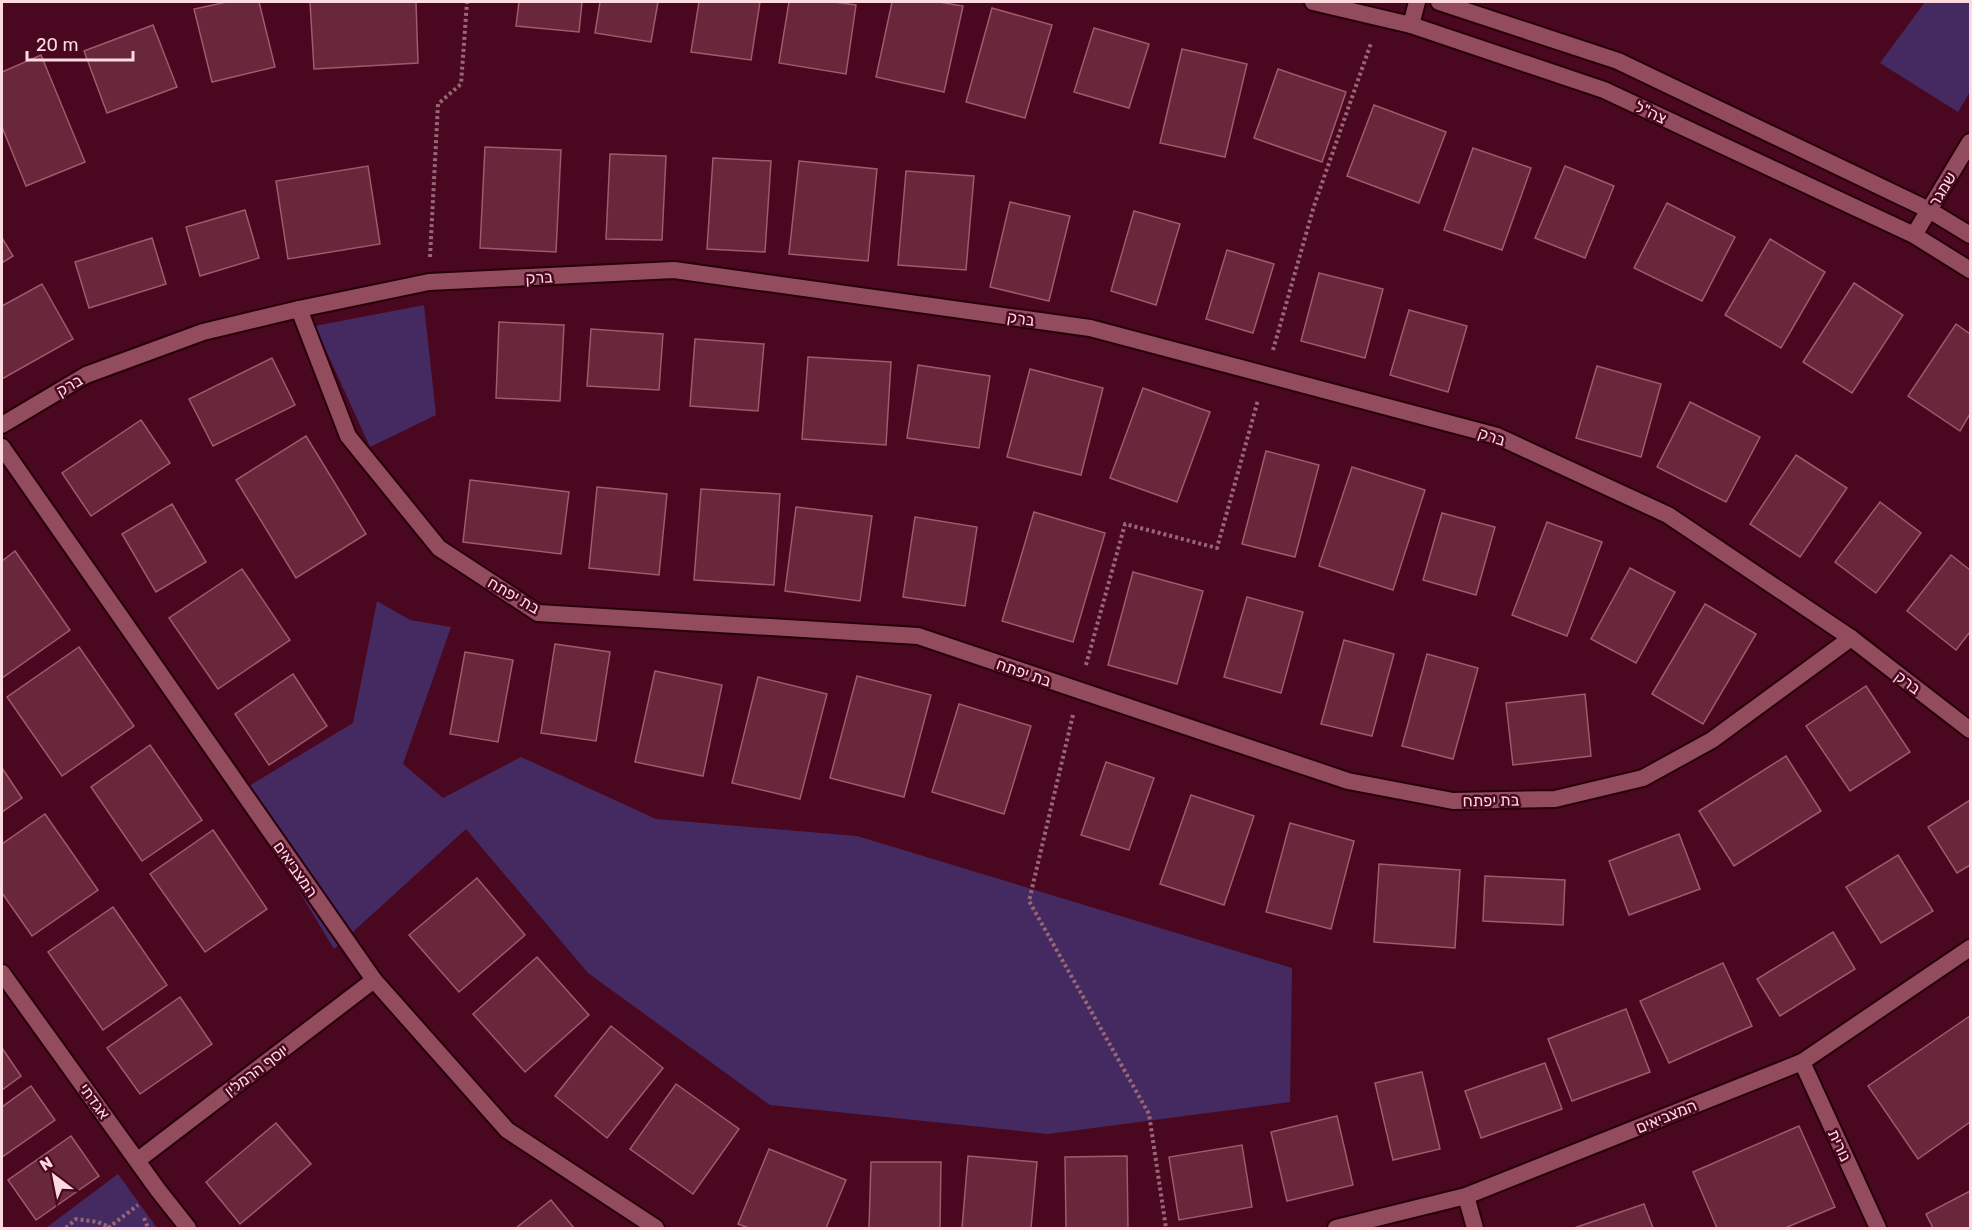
<svg xmlns="http://www.w3.org/2000/svg" width="1972" height="1230" font-family="Rubik,'Noto Sans Hebrew',sans-serif">
	<style>
		.green { fill: #452a61 }
		.building { fill: #68273a; stroke: #a1596b; stroke-width: 1.5 }
		.lines { fill: none; stroke-linecap: round; stroke-linejoin: round }
		.service-casing { stroke: #27000b; stroke-width: 20 }
		.minor-casing { stroke: #27000b; stroke-width: 20 }
		.tertiary-casing { stroke: #27000b; stroke-width: 20 }
		.path { stroke: #996676; stroke-width: 4; stroke-dasharray: 3 3; stroke-linecap: butt }
		.service { stroke: #924c5e; stroke-width: 16 }
		.minor { stroke: #924c5e; stroke-width: 16 }
		.tertiary { stroke: #924c5e; stroke-width: 16 }
		.labels { text-anchor: middle; stroke-width: 5; stroke-linejoin: round; paint-order: stroke }
		.street-label { font-size: 16px; fill: #fcdae0; stroke: #490820 }
	</style>
	<rect width="100%" height="100%" fill="#490820"/>
	<g class="green">
		<polygon points="1925,2 1970,2 1970,92 1958,112 1880,63"/>
		<polygon points="424,305 436,415 370,447 315,326"/>
		<polygon points="377,601 410,620 451,627 403,764 443,798 521,757 656,819 857,836 1292,968 1290,1102 1048,1134 770,1105 588,973 466,829 334,949 239,792 353,723"/>
		<polygon points="118,1174 157,1228 46,1228"/>
	</g>
	<g class="building">
		<polygon points="227,2 259,2 275,67 212,82 194,9"/>
		<polygon points="310,2 416,2 418,63 314,69"/>
		<polygon points="519,2 582,2 579,32 516,26"/>
		<polygon points="600,2 658,2 651,42 595,33"/>
		<polygon points="699,2 760,2 751,60 691,52"/>
		<polygon points="789,2 834,2 856,5 846,74 779,63"/>
		<polygon points="892,2 939,2 963,6 944,92 876,77"/>
		<polygon points="992,8 1052,25 1025,118 966,102"/>
		<polygon points="153,25 177,87 107,113 84,51"/>
		<polygon points="1094,28 1149,44 1129,108 1074,92"/>
		<polygon points="1182,49 1247,64 1225,157 1160,143"/>
		<polygon points="41,55 85,162 26,186 2,127 2,72"/>
		<polygon points="1278,69 1346,92 1322,162 1254,138"/>
		<polygon points="1374,105 1446,132 1419,203 1347,176"/>
		<polygon points="485,147 561,150 556,252 480,248"/>
		<polygon points="1473,148 1531,168 1502,250 1444,230"/>
		<polygon points="610,154 666,156 662,240 606,239"/>
		<polygon points="713,158 771,161 765,252 707,249"/>
		<polygon points="799,161 877,169 868,261 789,254"/>
		<polygon points="368,166 380,244 288,259 276,181"/>
		<polygon points="1565,166 1614,186 1585,258 1535,238"/>
		<polygon points="906,171 974,176 966,270 898,265"/>
		<polygon points="1010,202 1070,216 1049,301 990,287"/>
		<polygon points="1667,203 1735,237 1702,301 1634,268"/>
		<polygon points="245,210 259,258 200,276 186,227"/>
		<polygon points="1134,211 1180,224 1156,305 1111,291"/>
		<polygon points="2,238 13,256 2,263"/>
		<polygon points="152,238 166,284 89,308 75,262"/>
		<polygon points="1770,239 1825,272 1781,348 1725,315"/>
		<polygon points="1227,250 1274,264 1253,333 1206,319"/>
		<polygon points="1319,273 1383,289 1365,358 1301,341"/>
		<polygon points="1854,283 1903,315 1852,393 1803,362"/>
		<polygon points="42,284 73,339 2,379 2,306"/>
		<polygon points="1409,310 1467,326 1448,392 1390,375"/>
		<polygon points="499,322 564,325 560,401 496,398"/>
		<polygon points="1956,324 1970,334 1970,414 1960,431 1908,396"/>
		<polygon points="591,329 663,334 659,390 587,386"/>
		<polygon points="695,339 764,344 758,411 690,406"/>
		<polygon points="808,357 891,362 886,445 802,439"/>
		<polygon points="272,358 295,405 213,446 189,399"/>
		<polygon points="918,365 990,376 979,448 907,438"/>
		<polygon points="1597,366 1661,384 1641,457 1576,438"/>
		<polygon points="1030,369 1103,388 1081,475 1007,457"/>
		<polygon points="1143,388 1210,412 1177,502 1110,478"/>
		<polygon points="1690,402 1760,437 1726,502 1657,467"/>
		<polygon points="141,420 170,463 91,516 62,473"/>
		<polygon points="306,436 366,534 296,578 236,480"/>
		<polygon points="1266,451 1319,465 1295,557 1242,544"/>
		<polygon points="1796,455 1847,488 1800,557 1750,524"/>
		<polygon points="1352,467 1425,490 1393,590 1319,566"/>
		<polygon points="470,480 569,492 561,554 463,542"/>
		<polygon points="597,487 667,494 659,575 589,568"/>
		<polygon points="701,489 780,494 774,585 694,580"/>
		<polygon points="1880,502 1921,533 1876,593 1835,562"/>
		<polygon points="172,504 206,562 156,592 122,534"/>
		<polygon points="796,507 872,516 860,601 785,591"/>
		<polygon points="1034,512 1105,533 1073,642 1002,621"/>
		<polygon points="1442,513 1495,527 1476,595 1423,580"/>
		<polygon points="915,517 977,527 965,606 903,597"/>
		<polygon points="1547,522 1602,542 1567,636 1512,615"/>
		<polygon points="15,551 70,630 2,678 2,561"/>
		<polygon points="1951,555 1970,570 1970,632 1956,650 1907,611"/>
		<polygon points="1630,568 1675,592 1636,663 1591,639"/>
		<polygon points="242,569 290,640 218,689 169,618"/>
		<polygon points="1133,572 1203,591 1177,684 1108,665"/>
		<polygon points="1247,597 1303,612 1281,693 1224,677"/>
		<polygon points="1705,604 1756,634 1703,724 1652,694"/>
		<polygon points="1344,640 1394,654 1372,736 1321,724"/>
		<polygon points="555,644 610,652 596,741 541,733"/>
		<polygon points="79,647 134,726 62,776 7,697"/>
		<polygon points="465,652 513,660 498,742 450,734"/>
		<polygon points="1427,654 1478,668 1453,759 1402,746"/>
		<polygon points="655,671 722,685 703,776 635,762"/>
		<polygon points="293,674 327,726 269,765 235,714"/>
		<polygon points="857,676 931,695 904,797 830,778"/>
		<polygon points="758,677 827,694 800,799 732,783"/>
		<polygon points="1866,686 1910,752 1850,791 1806,726"/>
		<polygon points="1585,694 1591,756 1513,765 1506,703"/>
		<polygon points="959,704 1031,726 1004,814 932,792"/>
		<polygon points="150,745 202,820 142,861 91,787"/>
		<polygon points="1786,756 1821,811 1734,866 1699,811"/>
		<polygon points="1106,762 1154,778 1129,850 1081,835"/>
		<polygon points="2,768 22,798 2,812"/>
		<polygon points="1191,795 1254,816 1224,905 1160,884"/>
		<polygon points="1970,800 1970,865 1957,873 1928,827"/>
		<polygon points="45,814 98,890 32,936 2,893 2,844"/>
		<polygon points="1290,823 1354,841 1331,929 1266,912"/>
		<polygon points="213,830 267,909 205,952 150,874"/>
		<polygon points="1679,834 1700,889 1629,915 1609,861"/>
		<polygon points="1898,855 1933,911 1881,943 1846,887"/>
		<polygon points="1379,864 1460,870 1455,948 1374,942"/>
		<polygon points="1485,876 1565,880 1563,925 1483,921"/>
		<polygon points="477,878 525,935 459,992 409,935"/>
		<polygon points="113,907 167,985 103,1030 48,952"/>
		<polygon points="1833,932 1855,969 1780,1016 1757,979"/>
		<polygon points="537,957 589,1015 525,1072 473,1014"/>
		<polygon points="1723,963 1752,1026 1669,1063 1640,1001"/>
		<polygon points="180,997 212,1044 140,1094 107,1048"/>
		<polygon points="1626,1009 1650,1072 1572,1101 1548,1039"/>
		<polygon points="1970,1016 1970,1122 1918,1159 1868,1086"/>
		<polygon points="611,1026 663,1068 607,1138 555,1096"/>
		<polygon points="2,1048 21,1076 2,1090"/>
		<polygon points="1545,1063 1562,1109 1481,1138 1465,1091"/>
		<polygon points="1422,1072 1440,1149 1393,1160 1375,1083"/>
		<polygon points="676,1084 739,1129 693,1194 630,1149"/>
		<polygon points="31,1086 55,1120 2,1157 2,1107"/>
		<polygon points="1337,1116 1353,1185 1287,1201 1271,1132"/>
		<polygon points="276,1123 311,1164 240,1224 206,1182"/>
		<polygon points="1799,1126 1835,1207 1785,1228 1717,1228 1693,1172"/>
		<polygon points="71,1136 99,1176 36,1220 8,1180"/>
		<polygon points="1242,1145 1252,1207 1179,1220 1169,1157"/>
		<polygon points="769,1149 846,1180 826,1228 749,1228 738,1224"/>
		<polygon points="968,1156 1037,1162 1031,1228 962,1228"/>
		<polygon points="1127,1156 1128,1228 1066,1228 1065,1157"/>
		<polygon points="871,1162 941,1162 940,1228 869,1228"/>
		<polygon points="1970,1191 1970,1228 1933,1228 1926,1214"/>
		<polygon points="551,1200 574,1228 516,1228"/>
		<polygon points="1644,1204 1653,1228 1574,1228"/>
	</g>
	<g class="lines">
		<g class="service-casing">
			<polyline id="service" points="1439,2 1618,61 1929,210 1970,235"/>
		</g>
		<g class="minor-casing">
			<g id="minor">
				<polyline points="1411,25 1417,2"/>
				<polyline points="1914,235 1970,142"/>
				<polyline points="299,309 348,436 439,548 538,613 918,636 1348,781 1453,801 1555,799 1643,778 1712,740 1851,638"/>
				<polyline points="2,425 86,375 203,332 299,309 429,282 674,270 1090,328 1497,436 1668,515 1851,638 1970,730"/>
				<polyline points="2,447 374,980 507,1130 656,1228"/>
				<polyline points="2,973 158,1190 188,1228"/>
				<polyline points="1802,1062 1878,1228"/>
				<polyline points="138,1160 374,980"/>
				<polyline points="1466,1196 1475,1228"/>
				<polyline points="1336,1228 1466,1196 1802,1062 1970,948"/>
			</g>
		</g>
		<g class="tertiary-casing">
			<polyline id="tertiary" points="1313,2 1411,25 1604,90 1914,235 1970,270"/>
		</g>
		<g class="path">
			<polyline points="430,257 438,104 461,84 467,2"/>
			<polyline points="1273,350 1314,206 1371,43"/>
			<polyline points="1086,665 1125,524 1217,548 1258,400"/>
			<polyline points="1073,715 1029,901 1149,1114 1166,1228"/>
			<polyline points="144,1218 148,1228"/>
			<polyline points="66,1228 76,1219 98,1222 111,1228"/>
			<polyline points="108,1228 138,1205"/>
		</g>
		<use href="#service" class="service"/>
		<use href="#minor" class="minor"/>
		<use href="#tertiary" class="tertiary"/>
	</g>
	<g class="labels">
		<g class="street-label">
			<text transform="translate(1651 112) rotate(25)" y="6">צה"ל</text>
			<text transform="translate(1942 189) rotate(-59)" y="6">שמגר</text>
			<text transform="translate(539 277) rotate(-3)" y="6">ברק</text>
			<text transform="translate(1021 318) rotate(8)" y="6">ברק</text>
			<text transform="translate(69 385) rotate(-30)" y="6">ברק</text>
			<text transform="translate(1492 436) rotate(19)" y="6">ברק</text>
			<text transform="translate(514 595) rotate(30)" y="6">בת יפתח</text>
			<text transform="translate(1024 672) rotate(19)" y="6">בת יפתח</text>
			<text transform="translate(1908 682) rotate(37)" y="6">ברק</text>
			<text transform="translate(1491 800) rotate(-1)" y="6">בת יפתח</text>
			<text transform="translate(296 869) rotate(55)" y="6">המצביאים</text>
			<text transform="translate(256 1070) rotate(-37)" y="6">יוסף הרמלין</text>
			<text transform="translate(95 1101) rotate(54)" y="6">אגדתי</text>
			<text transform="translate(1666 1116) rotate(-22)" y="6">המצביאים</text>
			<text transform="translate(1840 1145) rotate(65)" y="6">נורית</text>
		</g>
	</g>
	<rect width="1972" height="1230" fill="none" stroke="#fcdae0" stroke-width="6"/>
	<g transform="translate(54 1176) rotate(328)" stroke="#490820" stroke-width="4.5" paint-order="stroke">
	<path d="M0-4.5L10 22L0 15L-10 22Z" fill="#fcdae0"/>
	<text y="-9" font-size="16" font-weight="bold" text-anchor="middle" fill="#fcdae0">N</text>
	</g>
	<path d="M27 51v9h106v-9" fill="none" stroke="#fcdae0" stroke-width="3"/>
	<text x="36" y="51" font-size="18" fill="#fcdae0" stroke="#490820" stroke-width="4.5" paint-order="stroke">20 m</text>
</svg>
